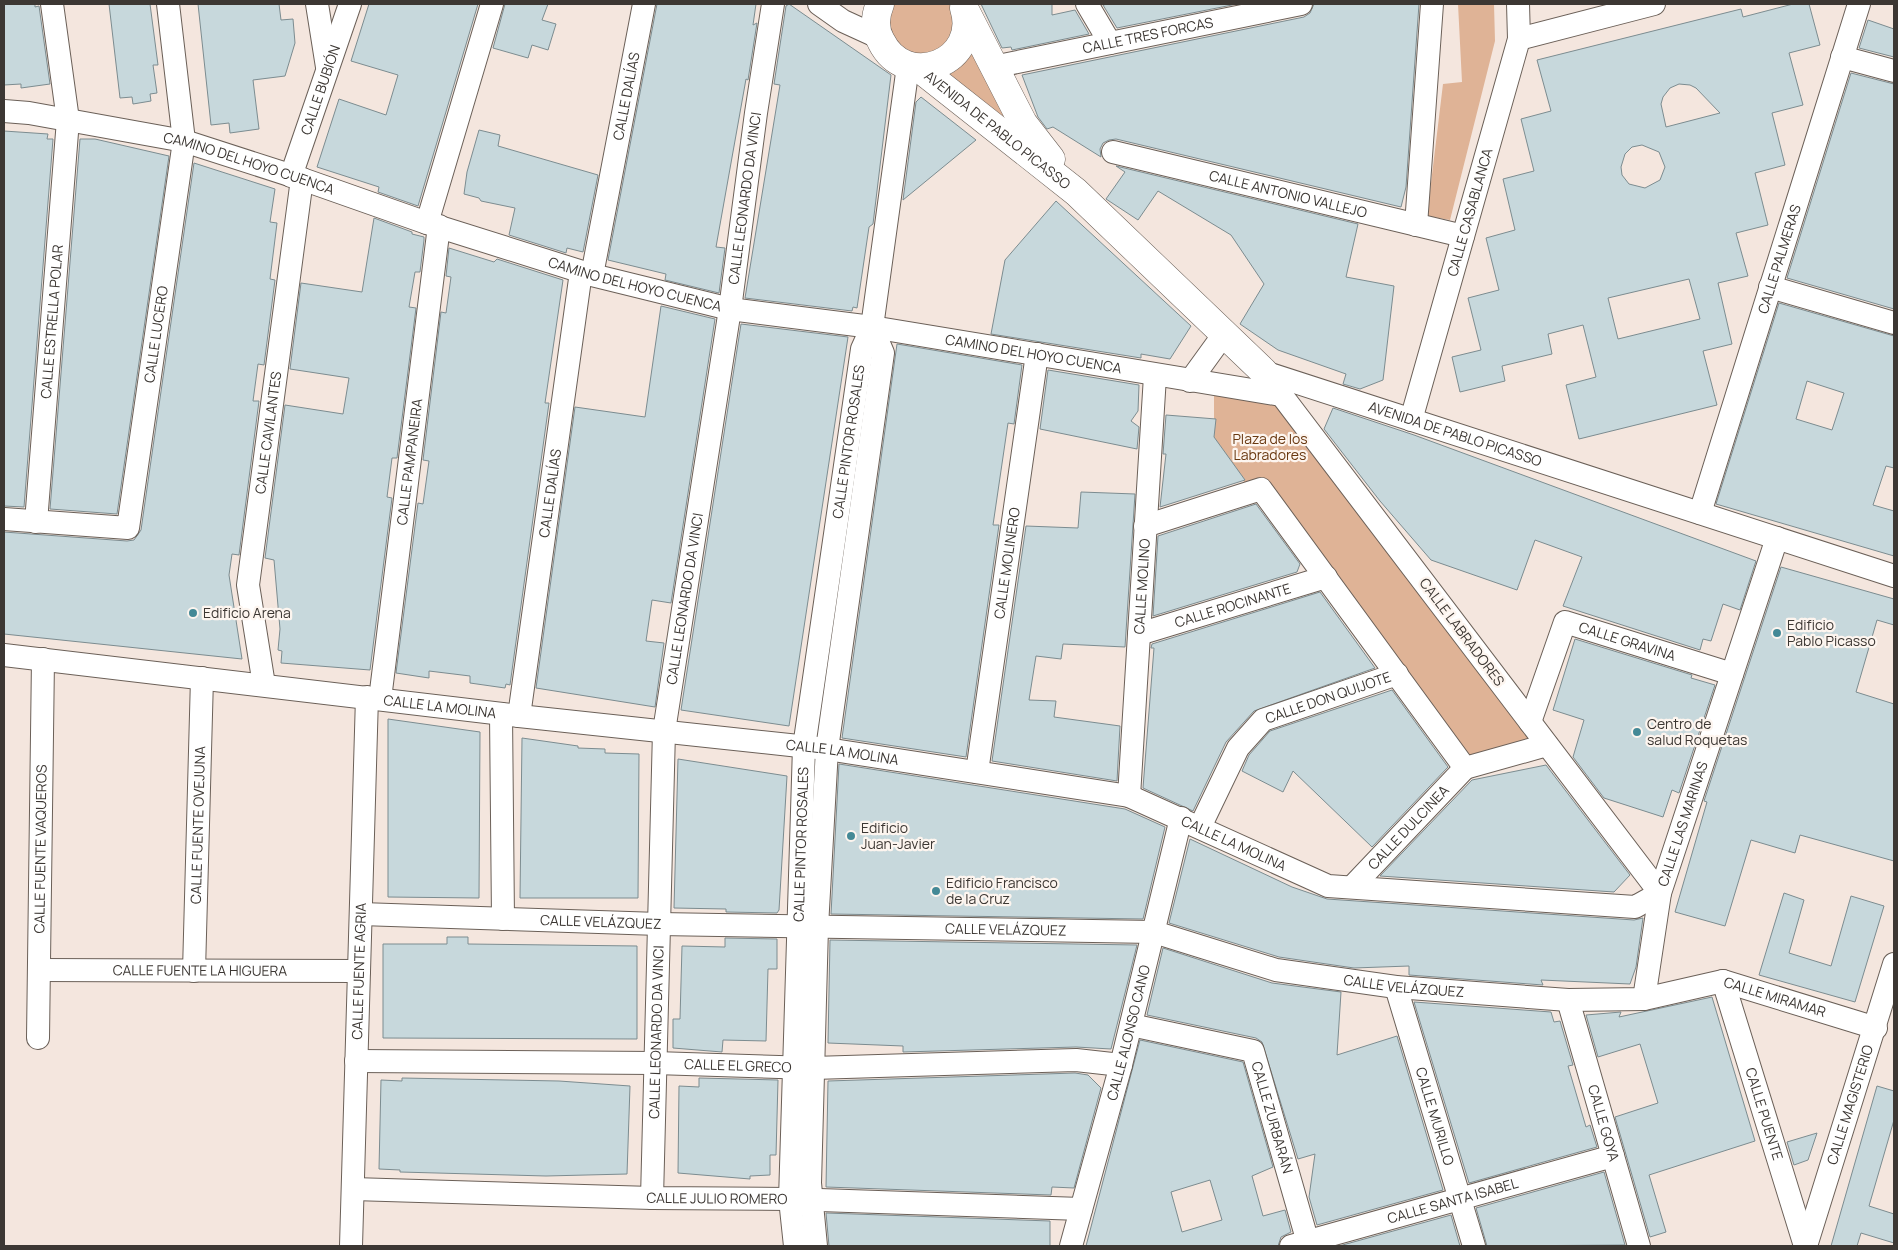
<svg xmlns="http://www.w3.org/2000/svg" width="1898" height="1250" font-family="Manrope,sans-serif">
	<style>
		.green { fill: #dfb396 }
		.building { fill: #c7d8dc; stroke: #7c8c90; fill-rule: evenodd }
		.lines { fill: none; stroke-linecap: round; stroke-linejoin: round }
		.street-casing { stroke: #6b6058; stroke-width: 24 }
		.secondary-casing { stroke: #6b6058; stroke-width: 29 }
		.street { stroke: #fff; stroke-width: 22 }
		.secondary { stroke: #fff; stroke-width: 28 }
		.poi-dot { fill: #448996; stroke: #fdf5ef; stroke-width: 2 }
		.labels { text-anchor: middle; stroke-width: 4.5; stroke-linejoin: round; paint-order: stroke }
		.street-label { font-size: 14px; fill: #3c3733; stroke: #fdf5ef }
		.park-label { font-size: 14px; fill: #693810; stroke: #fdf5ef }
		.poi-label { font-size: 14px; fill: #3c3733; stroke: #fdf5ef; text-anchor: start }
	</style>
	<rect width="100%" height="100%" fill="#f4e6de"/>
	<g class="green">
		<polygon points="888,4 955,4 954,44 920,60 888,39"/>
		<polygon points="1458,4 1494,4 1495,41 1450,220 1427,216 1443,84 1462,82"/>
		<polygon points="971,39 1043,159 945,70"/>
		<polygon points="1214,385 1281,395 1547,745 1465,768 1251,492 1214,438"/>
	</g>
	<g class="building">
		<polygon points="4,4 35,4 35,7 39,6 50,84 21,88 21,84 4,85"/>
		<polygon points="109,4 150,4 158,65 153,65 157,93 150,94 151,101 133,104 132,97 120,98"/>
		<polygon points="198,4 279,4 281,20 293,19 295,43 285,76 253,80 259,129 230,133 229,123 211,125"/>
		<polygon points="369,4 478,4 418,206 378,192 379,187 317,167 339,99 386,115 398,75 351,61"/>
		<polygon points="505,4 548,4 542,20 556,24 548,50 532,45 528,58 493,48"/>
		<polygon points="657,4 756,4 753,25 757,23 748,80 746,79 716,247 725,248 719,293 665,280 666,274 608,260"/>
		<polygon points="789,4 891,75 873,224 869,227 857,308 853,307 852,311 745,298 780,85 774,84 786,6"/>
		<polygon points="981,4 1052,4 1052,15 1075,10 1089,34 1012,50 1011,47 1002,48"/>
		<polygon points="1108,4 1237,4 1117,28 1103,5"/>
		<polygon points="1314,4 1419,4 1406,187 1401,207 1116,139 1109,140 1103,143 1100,149 1101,157 1053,127 1047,129 1038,117 1022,75 1304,17 1310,13"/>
		<path d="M1793 4H1809L1820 45 1789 53 1803 105 1772 113 1785 165 1755 173 1768 225 1736 233 1748 276 1718 283 1732 344 1703 351 1717 405 1579 439 1566 385 1596 377 1583 325 1548 334 1552 354 1502 366 1505 381 1460 392 1452 357 1481 350 1468 298 1499 290 1486 238 1515 230 1503 179 1534 171 1521 119 1551 111 1537 60 1741 9 1743 17ZM1679 84 1690 85 1696 88 1720 113 1666 127 1661 104 1663 97 1670 88ZM1642 145 1659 152 1665 167 1660 180 1645 188 1629 184 1622 175 1621 167 1625 154 1632 147ZM1689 279 1700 319 1618 339 1608 298Z"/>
		<polygon points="1868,20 1894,29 1894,57 1859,48"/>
		<polygon points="1851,73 1894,84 1894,309 1787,278"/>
		<polygon points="921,97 976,140 903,200 916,102"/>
		<polygon points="479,130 500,135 498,146 598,175 583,252 567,248 566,253 509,235 515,208 481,201 479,198 464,194 467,172"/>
		<polygon points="4,131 48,134 47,139 53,139 24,507 4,506"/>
		<polygon points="80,139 95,139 169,156 117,514 50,509"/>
		<polygon points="194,163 275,189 270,222 277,223 270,279 275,280 264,365 258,364 253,401 259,401 239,555 232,554 229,575 242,659 4,634 4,532 127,541 134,540 141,530"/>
		<polygon points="1116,166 1358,224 1346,277 1394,286 1383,380 1360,389 1343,384 1346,374 1278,350 1240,324 1264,284 1231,235 1158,191 1138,220 1106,199 1125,172"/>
		<polygon points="1056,201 1191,326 1170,359 1141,354 1141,358 991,334 1005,260"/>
		<polygon points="374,218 412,232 412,234 424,237 424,240 420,272 415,272 409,307 416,308 397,458 392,458 387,497 392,498 370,670 281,663 282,651 278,650 280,629 274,560 265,558 285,405 343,414 349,378 290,369 301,283 362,292"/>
		<polygon points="449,248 494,262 497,259 563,280 545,403 549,403 510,685 506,684 505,688 470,683 470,676 429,671 429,678 396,673 418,503 423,504 429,461 423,460 441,312 446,313 451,277 446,276"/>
		<path d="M1779 303 1894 336V468L1886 466 1873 505 1894 511V556L1716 504ZM1807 381 1844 393 1832 430 1796 419Z"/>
		<polygon points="661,306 715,319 671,603 652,600 646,641 664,643 655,707 536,688 575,407 645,417"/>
		<polygon points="741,324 848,337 789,726 681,710"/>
		<polygon points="897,344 1022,365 1014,424 1008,423 993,525 999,525 966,757 842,738"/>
		<polygon points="1048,370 1139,385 1138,411 1131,421 1139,427 1137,449 1040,429"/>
		<polygon points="1333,408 1414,435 1756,561 1740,610 1723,604 1711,641 1703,639 1700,650 1563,606 1582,557 1535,540 1517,590 1431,560 1380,501 1324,429"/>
		<polygon points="1166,415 1216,419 1214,437 1245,480 1160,507 1166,454 1163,454"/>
		<polygon points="1081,492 1135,494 1125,647 1063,644 1061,659 1036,656 1029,700 1056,701 1054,717 1120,726 1117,781 992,761 1026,526 1078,528"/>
		<polygon points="1256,504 1300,564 1297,572 1153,616 1158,536"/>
		<polygon points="1781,567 1894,599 1894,625 1877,620 1856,692 1894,704 1894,861 1800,835 1795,853 1751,840 1725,926 1675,912 1707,802 1704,801"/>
		<polygon points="1320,592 1375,668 1254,711 1226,742 1193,811 1143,788 1154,648 1151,648 1152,644"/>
		<polygon points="1575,639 1692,675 1691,678 1715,685 1679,793 1672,790 1663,817 1604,798 1573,757 1584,720 1553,710"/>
		<polygon points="1392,690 1448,767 1372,847 1293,771 1283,792 1242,771 1249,755 1270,731"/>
		<polygon points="388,719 480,732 479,898 388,897"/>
		<polygon points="522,738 578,746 578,748 605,749 605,753 639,754 638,898 520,898"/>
		<polygon points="678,759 787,776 779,910 777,913 726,912 726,909 674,908"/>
		<polygon points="839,764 1125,809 1165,827 1143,919 831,914"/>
		<polygon points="1546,765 1630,875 1614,892 1380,876 1472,780"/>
		<polygon points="1190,839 1292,887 1327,899 1634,920 1643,918 1636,967 1630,984 1541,980 1543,985 1409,975 1409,966 1354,968 1279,957 1169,923"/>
		<polygon points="1784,893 1804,900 1789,953 1831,966 1851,896 1884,906 1855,1002 1759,975"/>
		<polygon points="447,937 468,937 468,944 637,946 637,1039 383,1038 383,944 447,944"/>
		<polygon points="725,938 777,939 777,969 768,969 766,1041 723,1040 722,1052 673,1048 673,1019 680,1019 682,946 725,947"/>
		<polygon points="830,940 1137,945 1111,1049 1076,1047 903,1052 903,1046 828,1043"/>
		<polygon points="1163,948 1272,983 1341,992 1337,1055 1397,1036 1443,1190 1317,1225 1309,1197 1315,1154 1298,1159 1262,1042 1256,1038 1147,1015"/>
		<polygon points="1712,997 1755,1141 1649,1175 1666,1232 1650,1237 1615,1117 1658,1103 1640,1044 1598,1057 1586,1015 1621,1012 1619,1017"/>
		<polygon points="1414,1002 1551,1012 1554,1022 1560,1021 1573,1065 1568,1066 1586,1127 1590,1125 1597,1147 1469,1183"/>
		<path d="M1140 1040 1243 1062 1273 1167 1252 1176 1263 1216 1285 1210 1291 1232 1281 1237 1278 1246H1086ZM1210 1180 1222 1220 1182 1232 1171 1192Z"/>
		<polygon points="1075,1073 1088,1075 1101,1088 1074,1188 1052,1187 1051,1195 826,1187 828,1081"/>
		<polygon points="402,1078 559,1081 630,1086 627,1174 546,1176 400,1172 400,1170 379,1169 381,1080 402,1081"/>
		<polygon points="699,1078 778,1080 776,1155 770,1155 770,1175 750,1176 750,1179 678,1173 679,1086 699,1087"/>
		<polygon points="1877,1086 1894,1091 1894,1120 1869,1206 1894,1214 1894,1243 1861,1233 1857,1246 1831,1246"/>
		<polygon points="1817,1133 1808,1160 1794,1165 1787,1142"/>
		<polygon points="1604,1172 1625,1245 1487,1246 1476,1208"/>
		<polygon points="826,1213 1050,1221 1050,1246 829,1246"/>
		<polygon points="1451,1215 1460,1246 1339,1246"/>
	</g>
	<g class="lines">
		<g class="street-casing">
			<g id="street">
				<polyline points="317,4 327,67"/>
				<polyline points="819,4 843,21 878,37"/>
				<polyline points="1087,4 1110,43"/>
				<polyline points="1519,39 1654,4"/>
				<polyline points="1842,57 1894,71"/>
				<path id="s1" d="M993 67 1301 4"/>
				<path id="s2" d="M4 111 29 113 184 141 302 179 427 223 592 275 730 309 872 327 1281 395"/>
				<path id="s3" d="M1113 152 1463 236"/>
				<path id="s4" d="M291 176 350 4"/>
				<polyline points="427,223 492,4"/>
				<polyline points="1416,225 1432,4"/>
				<path id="s5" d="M592 275 644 4"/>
				<polyline points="1770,287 1894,323"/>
				<path id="s6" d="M1264 372 1894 576"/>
				<polyline points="1190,381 1224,334"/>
				<path id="s7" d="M1411 420 1519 39 1518 4"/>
				<path id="s8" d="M1700 513 1859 4"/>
				<path id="s9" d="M4 519 128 528 184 141 168 4"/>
				<path id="s10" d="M36 522 68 120 52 4"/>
				<polyline points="1145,526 1261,489 1465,768 1547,745"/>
				<path id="s11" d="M1139 634 1326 577"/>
				<path id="s12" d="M4 655 519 716 827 749 1129 796 1328 886 1635 907 1660 893 1264 372"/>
				<path id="s13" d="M264 685 248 585 302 179"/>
				<path id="s14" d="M380 699 439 226"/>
				<polyline points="501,714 503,919"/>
				<path id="s15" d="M519 716 581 272"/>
				<path id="s16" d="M1530 722 1565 622 1732 674"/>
				<path id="s17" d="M977 772 1037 354"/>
				<path id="s18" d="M1129 796 1155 376"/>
				<path id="s19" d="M1200 827 1238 748 1263 720 1397 674"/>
				<path id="s20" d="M1352 887 1465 768"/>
				<path id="s21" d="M361 914 659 924 1154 932 1276 970 1396 987 1568 1000 1644 999 1723 981 1876 1028"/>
				<path id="s22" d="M40 970 359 971"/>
				<path id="s23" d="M194 971 202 678"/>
				<path id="s24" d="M1723 981 1805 1246"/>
				<path id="s25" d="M1396 987 1474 1246"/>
				<path id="s26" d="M1644 999 1660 893 1777 538"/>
				<path id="s27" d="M1568 1000 1639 1246"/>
				<path id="s28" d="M1131 1025 1253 1051 1309 1246"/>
				<path id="s29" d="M38 1038 43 659"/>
				<path id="s30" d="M356 1061 655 1063 813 1068 1076 1060 1121 1065"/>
				<path id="s31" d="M353 1189 652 1198 790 1199 1081 1209"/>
				<path id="s32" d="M652 1198 664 731 730 309 756 113 773 4"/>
				<path id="s33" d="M351 1246 367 697"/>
				<path id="s34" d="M795 1246 790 1199 804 747 862 349 872 327 908 66"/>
				<polyline points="816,1246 810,1183 817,927 827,749 883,353 872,327"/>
				<path id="s35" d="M1071 1246 1121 1065 1181 818"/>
				<path id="s36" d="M1291 1246 1613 1156"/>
				<path id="s37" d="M1806 1246 1894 964"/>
			</g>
		</g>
		<g class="secondary-casing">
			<g id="secondary">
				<path d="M880 4C875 16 874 29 881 41 906 92 981 62 964 8"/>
				<polyline points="966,12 1023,123 1051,159"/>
				<path id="s38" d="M919 68 1076 192 1264 372"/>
			</g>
		</g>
		<use href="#street" class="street"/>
		<use href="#secondary" class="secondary"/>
	</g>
	<g class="poi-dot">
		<circle cx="193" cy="613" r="5"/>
		<circle cx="1777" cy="633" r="5"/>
		<circle cx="1637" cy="732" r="5"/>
		<circle cx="851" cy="836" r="5"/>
		<circle cx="936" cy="891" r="5"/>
	</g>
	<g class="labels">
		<g class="street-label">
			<text dy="5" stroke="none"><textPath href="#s1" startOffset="158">CALLE TRES FORCAS</textPath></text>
			<text dy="5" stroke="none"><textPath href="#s4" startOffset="91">CALLE BUBIÓN</textPath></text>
			<text dy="5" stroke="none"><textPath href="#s5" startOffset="182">CALLE DALÍAS</textPath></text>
			<text dy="5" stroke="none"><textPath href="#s38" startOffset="100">AVENIDA DE PABLO PICASSO</textPath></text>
			<text dy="5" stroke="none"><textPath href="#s2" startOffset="251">CAMINO DEL HOYO CUENCA</textPath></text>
			<text dy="5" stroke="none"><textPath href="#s3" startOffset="180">CALLE ANTONIO VALLEJO</textPath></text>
			<text dy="5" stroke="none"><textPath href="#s32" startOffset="1006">CALLE LEONARDO DA VINCI</textPath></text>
			<text dy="5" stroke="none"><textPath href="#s7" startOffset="216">CALLE CASABLANCA</textPath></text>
			<text dy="5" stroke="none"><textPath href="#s8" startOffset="266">CALLE PALMERAS</textPath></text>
			<text dy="5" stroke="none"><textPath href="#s2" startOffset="656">CAMINO DEL HOYO CUENCA</textPath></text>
			<text dy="5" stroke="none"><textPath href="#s10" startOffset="201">CALLE ESTRELLA POLAR</textPath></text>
			<text dy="5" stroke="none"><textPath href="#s9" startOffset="320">CALLE LUCERO</textPath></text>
			<text dy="5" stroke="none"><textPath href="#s2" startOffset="1061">CAMINO DEL HOYO CUENCA</textPath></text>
			<text dy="5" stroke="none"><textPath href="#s13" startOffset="255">CALLE CAVILANTES</textPath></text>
			<text dy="5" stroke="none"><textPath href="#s6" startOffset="201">AVENIDA DE PABLO PICASSO</textPath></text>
			<text dy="5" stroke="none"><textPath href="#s34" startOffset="808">CALLE PINTOR ROSALES</textPath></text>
			<text dy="5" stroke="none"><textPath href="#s14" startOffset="239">CALLE PAMPANEIRA</textPath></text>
			<text dy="5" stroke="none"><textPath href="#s15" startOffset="225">CALLE DALÍAS</textPath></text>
			<text dy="5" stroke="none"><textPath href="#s17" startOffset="211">CALLE MOLINERO</textPath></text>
			<text dy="5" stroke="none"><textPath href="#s18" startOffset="210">CALLE MOLINO</textPath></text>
			<text dy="5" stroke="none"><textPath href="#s32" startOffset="601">CALLE LEONARDO DA VINCI</textPath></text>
			<text dy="5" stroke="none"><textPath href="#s11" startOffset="98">CALLE ROCINANTE</textPath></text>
			<text transform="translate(1462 632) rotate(53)" y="5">CALLE LABRADORES</text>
			<text dy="5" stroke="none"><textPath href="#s16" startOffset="171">CALLE GRAVINA</textPath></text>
			<text dy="5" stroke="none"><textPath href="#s19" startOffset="194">CALLE DON QUIJOTE</textPath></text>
			<text dy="5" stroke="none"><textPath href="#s12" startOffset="439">CALLE LA MOLINA</textPath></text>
			<text dy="5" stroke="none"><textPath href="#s12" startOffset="844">CALLE LA MOLINA</textPath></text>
			<text dy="5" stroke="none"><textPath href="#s26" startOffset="180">CALLE LAS MARINAS</textPath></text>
			<text dy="5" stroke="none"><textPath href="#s23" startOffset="146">CALLE FUENTE OVEJUNA</textPath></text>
			<text dy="5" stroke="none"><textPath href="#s20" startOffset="82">CALLE DULCINEA</textPath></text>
			<text dy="5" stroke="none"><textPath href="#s12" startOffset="1249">CALLE LA MOLINA</textPath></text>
			<text dy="5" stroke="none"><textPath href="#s34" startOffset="402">CALLE PINTOR ROSALES</textPath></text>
			<text dy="5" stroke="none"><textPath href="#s29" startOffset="189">CALLE FUENTE VAQUEROS</textPath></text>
			<text dy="5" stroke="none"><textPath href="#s21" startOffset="240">CALLE VELÁZQUEZ</textPath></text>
			<text dy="5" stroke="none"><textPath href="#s21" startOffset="645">CALLE VELÁZQUEZ</textPath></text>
			<text dy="5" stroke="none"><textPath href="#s22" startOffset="160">CALLE FUENTE LA HIGUERA</textPath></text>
			<text dy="5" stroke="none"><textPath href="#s33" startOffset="275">CALLE FUENTE AGRIA</textPath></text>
			<text dy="5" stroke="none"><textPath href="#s21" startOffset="1050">CALLE VELÁZQUEZ</textPath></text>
			<text dy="5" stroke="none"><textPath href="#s21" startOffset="1426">CALLE MIRAMAR</textPath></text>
			<text dy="5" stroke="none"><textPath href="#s32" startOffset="166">CALLE LEONARDO DA VINCI</textPath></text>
			<text dy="5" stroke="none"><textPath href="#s35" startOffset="221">CALLE ALONSO CANO</textPath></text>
			<text dy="5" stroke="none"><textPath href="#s30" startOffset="382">CALLE EL GRECO</textPath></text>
			<text dy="5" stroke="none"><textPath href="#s37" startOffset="148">CALLE MAGISTERIO</textPath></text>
			<text dy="5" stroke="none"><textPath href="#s24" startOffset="139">CALLE PUENTE</textPath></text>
			<text dy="5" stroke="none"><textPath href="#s28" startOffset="194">CALLE ZURBARÁN</textPath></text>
			<text dy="5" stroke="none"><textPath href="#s25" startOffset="135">CALLE MURILLO</textPath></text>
			<text dy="5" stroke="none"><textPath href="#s27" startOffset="128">CALLE GOYA</textPath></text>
			<text dy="5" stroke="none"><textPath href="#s31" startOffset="364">CALLE JULIO ROMERO</textPath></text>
			<text dy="5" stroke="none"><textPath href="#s36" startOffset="168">CALLE SANTA ISABEL</textPath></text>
		</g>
		<g class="park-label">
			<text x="1270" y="444">Plaza de los<tspan x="1270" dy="16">Labradores</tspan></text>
		</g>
		<g class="poi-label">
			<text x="203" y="618">Edificio Arena</text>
			<text x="1787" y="630">Edificio<tspan x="1787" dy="16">Pablo Picasso</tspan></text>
			<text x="1647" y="729">Centro de<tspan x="1647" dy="16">salud Roquetas</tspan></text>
			<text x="861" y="833">Edificio<tspan x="861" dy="16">Juan-Javier</tspan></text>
			<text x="946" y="888">Edificio Francisco<tspan x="946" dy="16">de la Cruz</tspan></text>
		</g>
	</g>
	<rect width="1898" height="1250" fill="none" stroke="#3c3733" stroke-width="10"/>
</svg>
